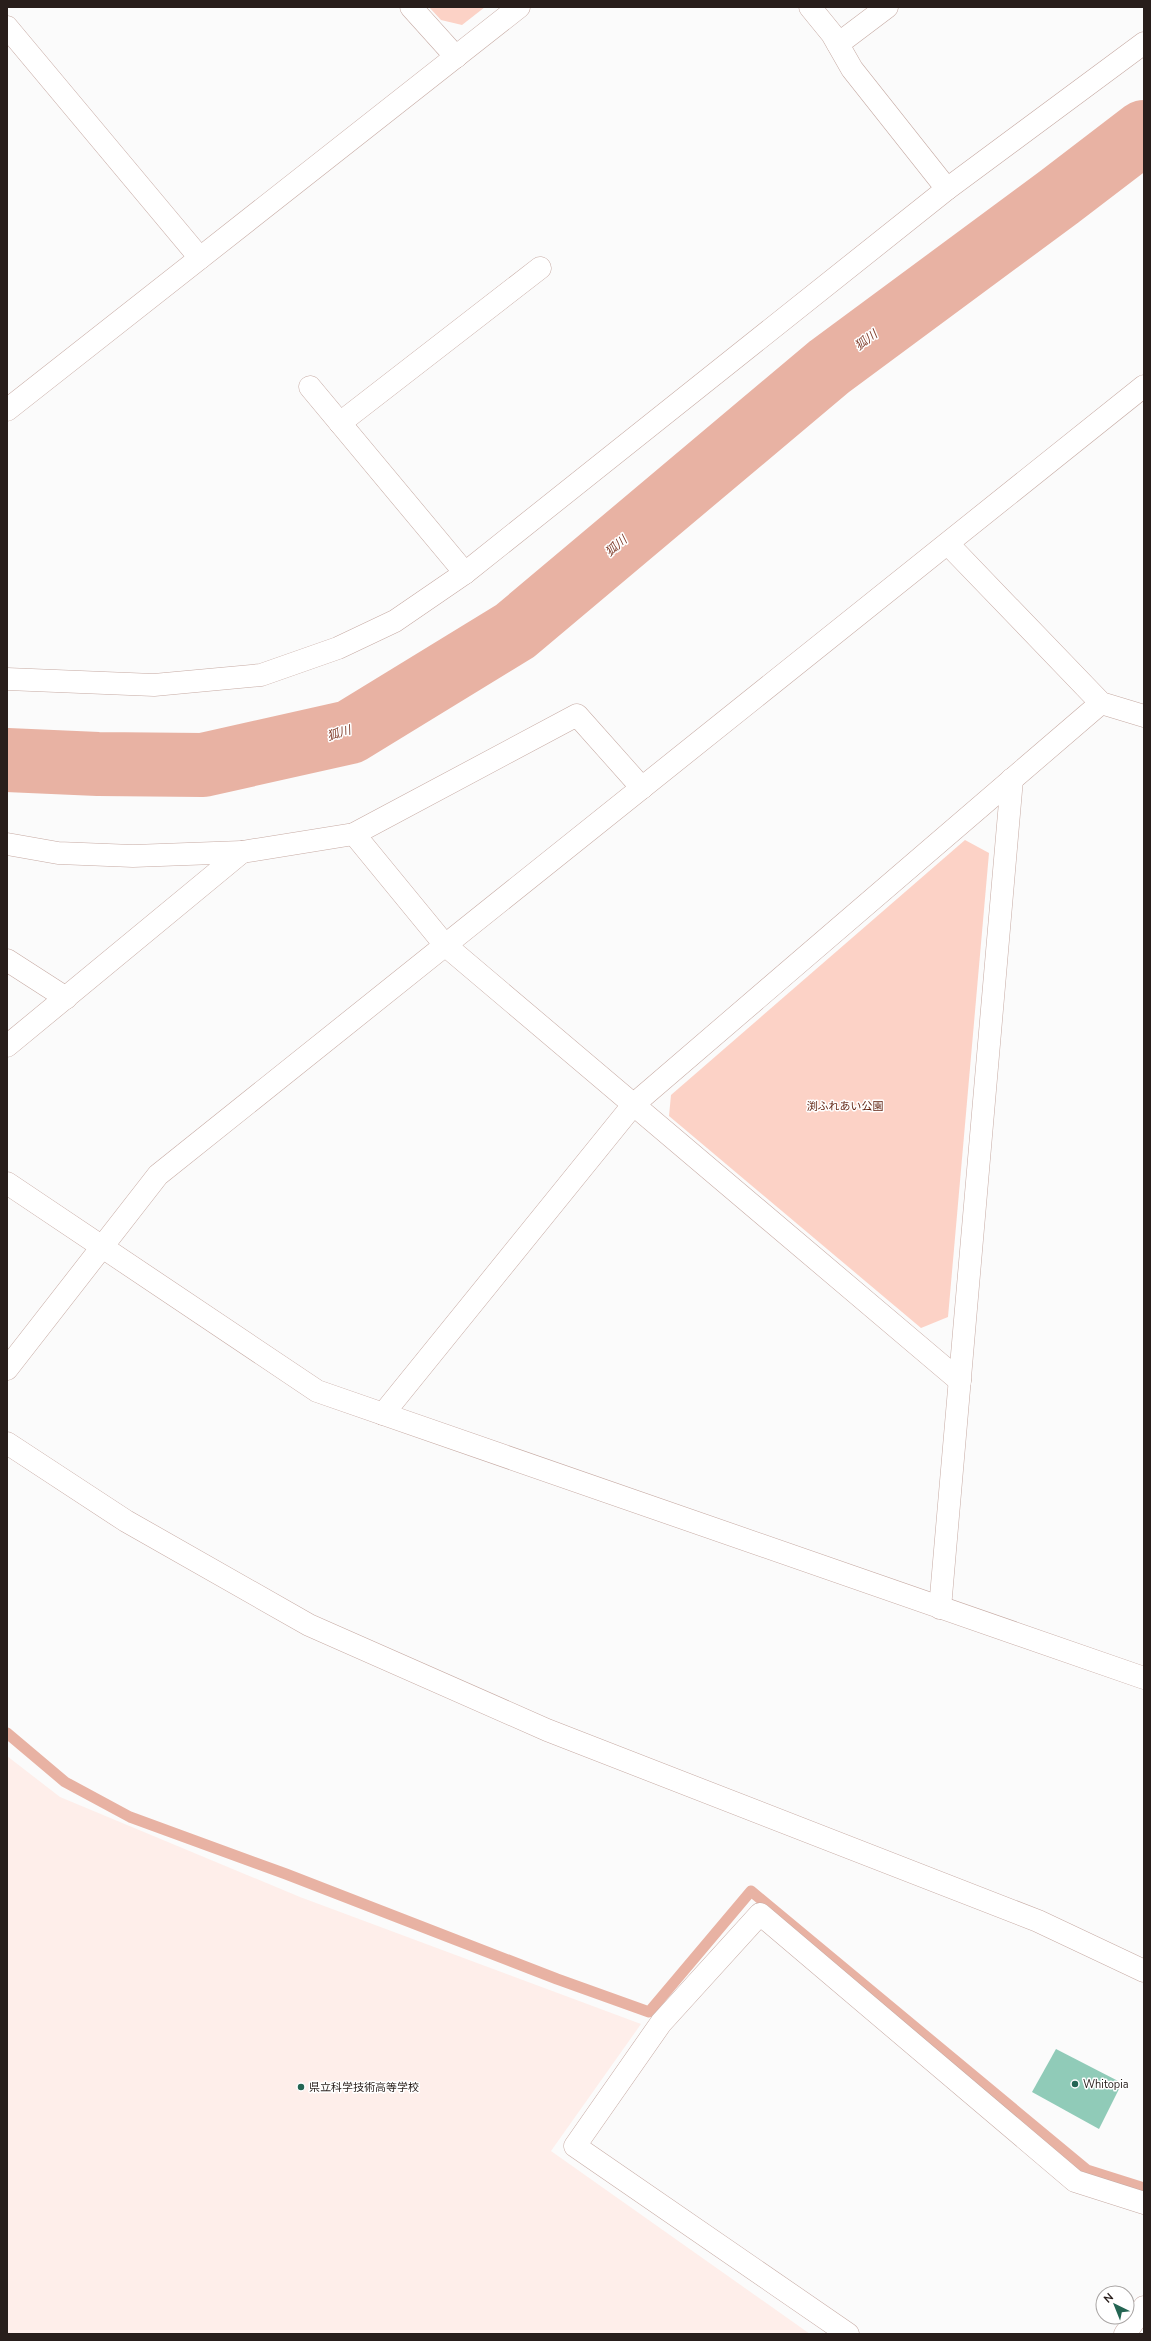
<svg xmlns="http://www.w3.org/2000/svg" width="1151" height="2341" font-family="'Nunito Sans','Noto Sans JP',sans-serif">
	<style>
		.built { fill: #feeeea }
		.green { fill: #fcd2c6 }
		.lines { fill: none; stroke-linecap: round; stroke-linejoin: round }
		.stream { stroke: #e8b2a3; stroke-width: 11 }
		.river { stroke: #e8b2a3; stroke-width: 64 }
		.building { fill: #90cbb8 }
		.street-casing { stroke: #c6aaa3; stroke-width: 23 }
		.secondary-casing { stroke: #c6aaa3; stroke-width: 23 }
		.street { stroke: #fff; stroke-width: 22 }
		.secondary { stroke: #fff; stroke-width: 22 }
		.poi-dot { fill: #246553; stroke: #fff; stroke-width: 1.5 }
		.labels { text-anchor: middle; stroke-width: 3; stroke-linejoin: round; paint-order: stroke }
		.park-label { font-size: 11px; fill: #5c1d0b; stroke: #fff }
		.poi-label { font-size: 11px; fill: #281e1b; stroke: #fff; text-anchor: start }
		.water-label { font-size: 12px; font-style: italic; fill: #813e2c; stroke: #fff }
	</style>
	<rect width="100%" height="100%" fill="#fbfbfb"/>
	<polygon class="built" points="7,1756 60,1797 300,1897 641,2024 551,2151 810,2334 7,2334"/>
	<g class="green">
		<polygon points="429,7 485,7 462,25 441,20"/>
		<polygon points="965,840 989,853 948,1317 921,1328 669,1116 671,1095"/>
	</g>
	<g class="lines">
		<polyline class="stream" points="7,1733 65,1782 130,1817 286,1874 557,1979 649,2012 751,1891 1087,2170 1144,2188"/>
		<polyline class="river" points="7,760 98,764 203,765 350,732 515,631 829,367 1059,197 1144,132"/>
	</g>
	<polygon class="building" points="1056,2049 1122,2083 1099,2129 1032,2092"/>
	<g class="lines">
		<g class="street-casing">
			<g id="street">
				<polyline points="411,7 456,57"/>
				<polyline points="810,7 832,34 852,69 947,189"/>
				<polyline points="7,27 200,258"/>
				<polyline points="838,44 887,7"/>
				<polyline points="310,387 465,573"/>
				<polyline points="340,423 540,268"/>
				<polyline points="948,544 1101,703 1144,716"/>
				<polyline points="7,679 154,685 261,675 338,648 395,621 465,573 947,189 1144,43"/>
				<polyline points="354,834 445,945 960,1381"/>
				<polyline points="7,844 58,853 133,856 242,852 354,834 577,715 642,788"/>
				<polyline points="7,960 66,998"/>
				<polyline points="7,1046 242,852"/>
				<polyline points="7,1183 317,1391 1144,1678"/>
				<polyline points="7,1369 158,1175 1144,386"/>
				<polyline points="383,1414 633,1105 1101,703"/>
				<polyline points="940,1608 1012,779"/>
				<polyline points="848,2334 575,2146 661,2023 760,1914 1075,2181 1144,2203"/>
				<polyline points="1125,2334 1144,2307"/>
			</g>
		</g>
		<g class="secondary-casing">
			<g id="secondary">
				<polyline points="7,410 519,7"/>
				<polyline points="7,1443 126,1521 309,1625 547,1730 1038,1921 1144,1971"/>
			</g>
		</g>
		<use href="#street" class="street"/>
		<use href="#secondary" class="secondary"/>
	</g>
	<g class="poi-dot">
		<circle cx="1075" cy="2084" r="4"/>
		<circle cx="301" cy="2087" r="4"/>
	</g>
	<g class="labels">
		<g class="park-label">
			<text x="845" y="1110">渕ふれあい公園</text>
		</g>
		<g class="poi-label">
			<text x="1083" y="2088">Whitopia</text>
			<text x="309" y="2091">県立科学技術高等学校</text>
		</g>
		<g class="water-label">
			<text transform="translate(866 340) rotate(-37)" y="4">狐川</text>
			<text transform="translate(616 546) rotate(-40)" y="4">狐川</text>
			<text transform="translate(339 733) rotate(-16)" y="4">狐川</text>
		</g>
	</g>
	<rect width="1151" height="2341" fill="none" stroke="#281e1b" stroke-width="16"/>
	<g transform="translate(1115 2305) rotate(317)"><circle r="19" fill="#ffffff" stroke="#a9a5a4"/>
	<path d="M0-3L7 15L0 10L-7 15Z" fill="#246553"/>
	<text y="-6" font-size="11" font-weight="bold" text-anchor="middle" fill="#281e1b">N</text>
	</g>
</svg>
